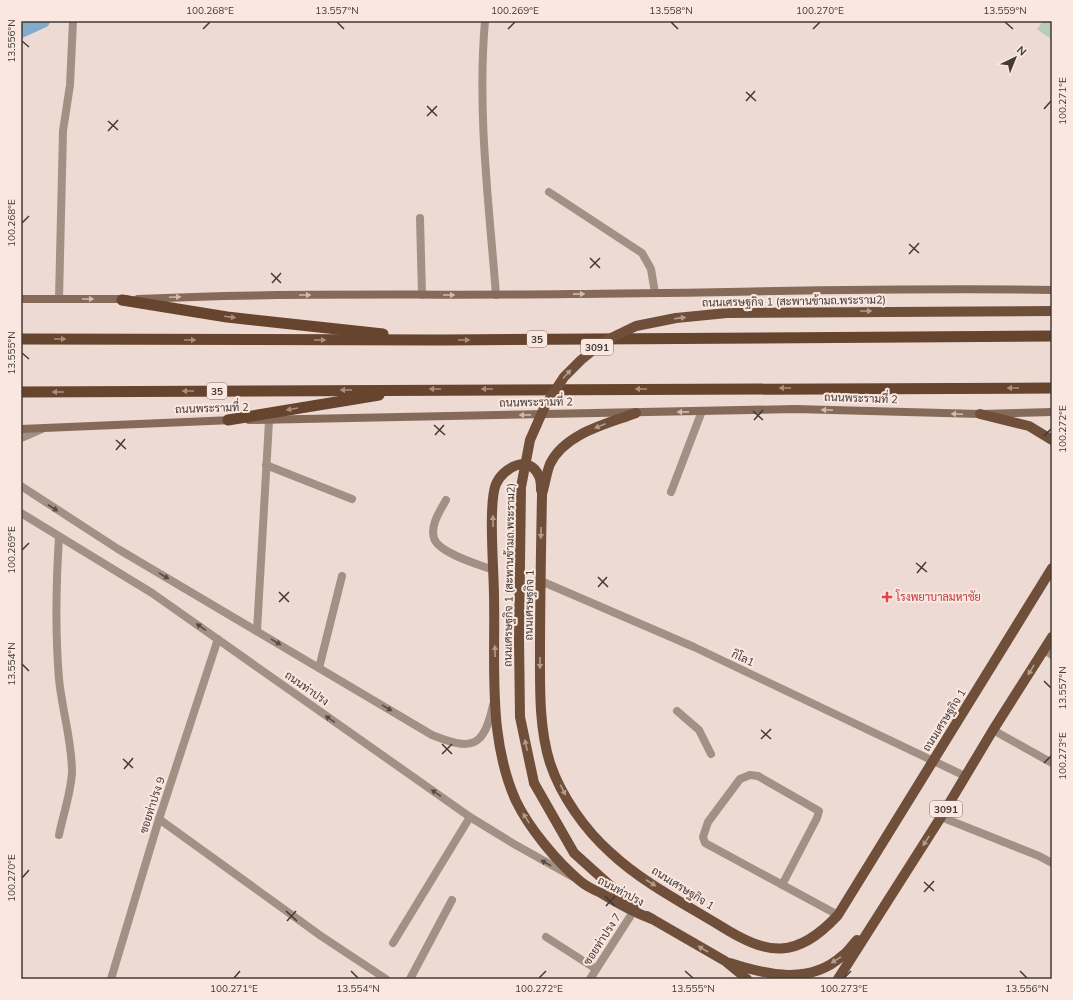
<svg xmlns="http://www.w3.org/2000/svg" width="1073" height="1000" font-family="Mulish,Sarabun,sans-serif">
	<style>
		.green { fill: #b6ceb8 }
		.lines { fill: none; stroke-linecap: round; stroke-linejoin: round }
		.canal { stroke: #81accb; stroke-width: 14 }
		.minor { stroke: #a39084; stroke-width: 8 }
		.tertiary { stroke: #a39084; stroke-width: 8 }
		.secondary { stroke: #866a59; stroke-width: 8 }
		.primary { stroke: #704f3a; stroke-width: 10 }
		.trunk { stroke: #66442d; stroke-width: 11 }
		.primary-bridge { stroke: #704f3a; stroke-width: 10 }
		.oneway { fill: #d1bbb0 }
		.oneway2 { fill: #b59b8c }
		.oneway3 { fill: #a98d7d }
		.oneway4 { fill: #554b46 }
		.ticks { fill: none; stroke: #413a37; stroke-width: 1.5 }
		.health-dot { fill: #e0444e; stroke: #fae7df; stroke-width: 1.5 }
		.labels { text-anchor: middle; stroke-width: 4; stroke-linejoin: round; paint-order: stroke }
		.shield { fill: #fae7df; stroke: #786e69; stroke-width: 1 }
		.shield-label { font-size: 10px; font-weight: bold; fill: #413a37 }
		.street-label { font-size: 11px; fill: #413a37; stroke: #fae7df }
		.health-label { font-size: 11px; fill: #be3a42; stroke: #fae7df; text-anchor: start }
		.neatline { fill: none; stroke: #413a37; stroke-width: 1.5 }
		.ticks-label { font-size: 10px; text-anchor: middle; fill: #413a37 }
	</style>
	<rect width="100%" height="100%" fill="#eddad2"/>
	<polygon class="green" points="1043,21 1052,21 1052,40 1037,29"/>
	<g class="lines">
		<polyline class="canal" points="21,31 43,21"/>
		<g class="minor">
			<path d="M485 21C477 112 489 204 496 295"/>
			<polyline points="549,192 642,253 651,269 655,293"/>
			<polyline points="420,218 422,295"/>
			<polyline points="59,299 63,131 70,85 73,21"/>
			<polyline points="266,465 352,499"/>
			<polyline points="671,492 702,411"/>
			<path d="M446 500C440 511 430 525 434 538 438 553 480 565 494 570"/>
			<polyline points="541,581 694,647 965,776"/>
			<polyline points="257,631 269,421"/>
			<polyline points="1044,649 1052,655"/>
			<polyline points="319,668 342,576"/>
			<polyline points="677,711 699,730 711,754"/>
			<polyline points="993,730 1052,763"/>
			<polyline points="941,817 1039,856 1052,863"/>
			<polyline points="159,819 321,936 386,979"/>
			<path d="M59 835C63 815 71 793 72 772 72 741 62 710 59 679 55 631 56 584 59 537"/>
			<polyline points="782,885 817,818 819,811 758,776 750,775 740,779 708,822 703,837 705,843 838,915"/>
			<polyline points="546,937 596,969"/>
			<polyline points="393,943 470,817"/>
			<polyline points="111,979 159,819 218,639"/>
			<polyline points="410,979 452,900"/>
			<polyline points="590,979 633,912"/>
		</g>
		<g class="tertiary">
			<polyline points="21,438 42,429"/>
			<path d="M21 486 118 549 432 735C472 751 484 748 493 705"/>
			<polyline points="21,513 152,593 470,817 514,844 573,877"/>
		</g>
		<g class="secondary">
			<polyline points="21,299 126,299"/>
			<path d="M138 299C282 292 426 296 570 294 730 293 891 287 1052 290"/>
			<polyline points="249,420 795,409 980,414 1052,412"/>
			<polyline points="21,429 233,420"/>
		</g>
		<g class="primary">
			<path d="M636 413C607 424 565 433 550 464 546 474 545 485 542 494 541 547 540 600 540 653 540 689 539 728 550 763 561 796 585 830 611 853 642 882 683 903 719 925 768 956 796 960 838 915L1052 568"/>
			<polyline points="980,414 1029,426 1052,440"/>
			<path d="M541 490C541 486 541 480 539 476 529 453 503 468 496 484 488 503 494 572 494 596 495 640 492 685 497 728 500 753 506 779 516 801 529 828 557 862 580 881 586 886 594 890 601 893 617 903 633 912 652 919"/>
			<polyline points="534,783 574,853 634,907"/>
			<polyline points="647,916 725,961 747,979"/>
			<path d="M730 963C767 975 810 985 842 956 848 952 852 945 857 940"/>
			<polyline points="838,979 941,817 993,730 1052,637"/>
		</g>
		<g class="trunk">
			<polyline points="122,300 227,317 383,334"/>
			<polyline points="21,339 442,340 1052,336"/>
			<polyline points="21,392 1052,388"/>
			<polyline points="228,420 379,395"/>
		</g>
		<polyline class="primary-bridge" points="534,783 520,717 519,639 521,487 530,440 545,406 564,377 581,360 603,342 636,326 676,318 727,313 1052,311"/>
	</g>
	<defs><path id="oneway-solid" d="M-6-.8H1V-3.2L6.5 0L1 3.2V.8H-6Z"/></defs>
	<g class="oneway">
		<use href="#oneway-solid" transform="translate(579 294) rotate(-1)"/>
		<use href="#oneway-solid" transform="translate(305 295)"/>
		<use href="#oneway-solid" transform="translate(449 295)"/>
		<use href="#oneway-solid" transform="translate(175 297) rotate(-3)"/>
		<use href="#oneway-solid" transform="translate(88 299)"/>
		<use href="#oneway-solid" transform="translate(827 410) rotate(-178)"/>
		<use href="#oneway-solid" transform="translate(683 412) rotate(179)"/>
		<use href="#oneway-solid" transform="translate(957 414) rotate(-178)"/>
		<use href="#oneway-solid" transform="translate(525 415) rotate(179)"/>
	</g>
	<g class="oneway2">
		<use href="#oneway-solid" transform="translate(866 311)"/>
		<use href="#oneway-solid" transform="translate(680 318) rotate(-7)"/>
		<use href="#oneway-solid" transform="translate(567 374) rotate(-48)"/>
		<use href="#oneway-solid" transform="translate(600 426) rotate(158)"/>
		<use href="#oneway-solid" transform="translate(493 521) rotate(-91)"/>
		<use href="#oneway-solid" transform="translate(541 533) rotate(91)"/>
		<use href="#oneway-solid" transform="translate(495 651) rotate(-91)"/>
		<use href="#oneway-solid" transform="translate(540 663) rotate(90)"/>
		<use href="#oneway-solid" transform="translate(1031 670) rotate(122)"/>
		<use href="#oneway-solid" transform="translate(526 745) rotate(-102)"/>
		<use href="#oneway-solid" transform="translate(563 790) rotate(64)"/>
		<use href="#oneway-solid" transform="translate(526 818) rotate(-122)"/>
		<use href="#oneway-solid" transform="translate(926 841) rotate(123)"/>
		<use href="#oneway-solid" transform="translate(651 883) rotate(33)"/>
		<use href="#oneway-solid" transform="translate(703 949) rotate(-150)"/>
		<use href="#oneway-solid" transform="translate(836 960) rotate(148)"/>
	</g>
	<g class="oneway3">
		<use href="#oneway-solid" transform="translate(230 317) rotate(7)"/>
		<use href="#oneway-solid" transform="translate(60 339)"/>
		<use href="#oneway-solid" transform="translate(190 340)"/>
		<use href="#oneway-solid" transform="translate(320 340)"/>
		<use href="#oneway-solid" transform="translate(464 340)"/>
		<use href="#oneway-solid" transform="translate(785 388) rotate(180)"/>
		<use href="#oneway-solid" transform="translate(1013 388) rotate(180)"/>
		<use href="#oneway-solid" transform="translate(435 389) rotate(180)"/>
		<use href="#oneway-solid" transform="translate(487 389) rotate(180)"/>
		<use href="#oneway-solid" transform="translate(641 389) rotate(180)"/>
		<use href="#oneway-solid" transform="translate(346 390) rotate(180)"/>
		<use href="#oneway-solid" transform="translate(188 391) rotate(180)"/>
		<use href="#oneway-solid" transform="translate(58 392) rotate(180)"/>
		<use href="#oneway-solid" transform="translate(292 409) rotate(170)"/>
	</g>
	<g class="oneway4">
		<use href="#oneway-solid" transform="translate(53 508) rotate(33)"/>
		<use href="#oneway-solid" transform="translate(164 576) rotate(31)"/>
		<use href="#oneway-solid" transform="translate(201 627) rotate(-145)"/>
		<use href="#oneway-solid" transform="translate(276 642) rotate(31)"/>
		<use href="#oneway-solid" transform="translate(387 708) rotate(31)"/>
		<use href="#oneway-solid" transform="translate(330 719) rotate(-145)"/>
		<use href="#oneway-solid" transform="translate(436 793) rotate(-145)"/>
		<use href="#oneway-solid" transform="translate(546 863) rotate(-151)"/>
	</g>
	<path class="ticks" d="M337 22 344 29M671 22 678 29M1005 22 1013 29M203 29 210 22M508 29 515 22M813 29 820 22M22 41 29 47M746 92 756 101M746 101 755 91M427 106 437 116M1044 109 1051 101M427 116 437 106M108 121 118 130M108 131 118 120M22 223 29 216M909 244 919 253M909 254 919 243M590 258 600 268M590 268 600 258M271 273 281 283M272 283 281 273M22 353 29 359M753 411 763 420M754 420 763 410M434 425 445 435M435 435 444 425M1044 436 1051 429M116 440 126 449M116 450 125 439M22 550 29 543M916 563 927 572M917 573 926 562M598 577 608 587M598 587 607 577M279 592 289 602M279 602 289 592M22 664 29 671M1044 681 1051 688M761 730 771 739M761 739 771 729M442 744 452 754M442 754 452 744M123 759 133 768M1044 763 1051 756M124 769 133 758M22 878 29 870M924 882 934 891M924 892 934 881M605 896 615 906M606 906 615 896M286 911 297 921M287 921 296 911M351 971 358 978M685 971 693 978M1020 971 1027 978M234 978 240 971M539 978 546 971M844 978 851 971"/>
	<path class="health-dot" d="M885 591h4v4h4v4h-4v4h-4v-4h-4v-4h4z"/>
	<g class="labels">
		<g class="shield">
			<rect x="527" y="331" width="20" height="16" rx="3"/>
			<rect x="581" y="339" width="32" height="16" rx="3"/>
			<rect x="207" y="383" width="20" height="16" rx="3"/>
			<rect x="930" y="801" width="32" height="16" rx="3"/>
		</g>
		<g class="shield-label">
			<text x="537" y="343">35</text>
			<text x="597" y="351">3091</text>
			<text x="217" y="395">35</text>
			<text x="946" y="813">3091</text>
		</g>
		<g class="street-label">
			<text transform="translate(794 301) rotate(-1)" y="4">ถนนเศรษฐกิจ 1 (สะพานข้ามถ.พระราม2)</text>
			<text transform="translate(861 398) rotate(2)" y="4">ถนนพระรามที่ 2</text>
			<text transform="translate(536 402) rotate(-1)" y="4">ถนนพระรามที่ 2</text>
			<text transform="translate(212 408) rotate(-2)" y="4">ถนนพระรามที่ 2</text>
			<text transform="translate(509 575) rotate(-89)" y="4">ถนนเศรษฐกิจ 1 (สะพานข้ามถ.พระราม2)</text>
			<text transform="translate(529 605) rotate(-89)" y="4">ถนนเศรษฐกิจ 1</text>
			<text transform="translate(743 658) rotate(25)" y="4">กิโล1</text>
			<text transform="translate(307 688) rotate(35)" y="4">ถนนท่าปรง</text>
			<text transform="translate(944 720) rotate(-58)" y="4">ถนนเศรษฐกิจ 1</text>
			<text transform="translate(152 805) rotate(-72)" y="4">ซอยท่าปรง 9</text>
			<text transform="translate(683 888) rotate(32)" y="4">ถนนเศรษฐกิจ 1</text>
			<text transform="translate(621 891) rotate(28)" y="4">ถนนท่าปรง</text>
			<text transform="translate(602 939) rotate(-57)" y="4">ซอยท่าปรง 7</text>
		</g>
		<g class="health-label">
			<text x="896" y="601">โรงพยาบาลมหาชัย</text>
		</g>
	</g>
	<rect width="1073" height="1000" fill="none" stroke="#fae7df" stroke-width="44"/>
	<g transform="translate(1015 58) rotate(43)" stroke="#fae7df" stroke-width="3" paint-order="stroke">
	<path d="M0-3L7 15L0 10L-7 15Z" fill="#413a37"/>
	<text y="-6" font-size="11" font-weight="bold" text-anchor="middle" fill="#413a37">N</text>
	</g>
	<rect x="22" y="22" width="1029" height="956" class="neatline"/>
	<g class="ticks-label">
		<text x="210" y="14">100.268°E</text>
		<text x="337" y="14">13.557°N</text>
		<text x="515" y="14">100.269°E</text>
		<text x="671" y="14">13.558°N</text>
		<text x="820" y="14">100.270°E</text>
		<text x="1005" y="14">13.559°N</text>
		<text transform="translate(11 41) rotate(-90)" y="4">13.556°N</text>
		<text transform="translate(1062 101) rotate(-90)" y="4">100.271°E</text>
		<text transform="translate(11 223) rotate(-90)" y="4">100.268°E</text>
		<text transform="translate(11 353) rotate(-90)" y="4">13.555°N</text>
		<text transform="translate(1062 429) rotate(-90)" y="4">100.272°E</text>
		<text transform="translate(11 550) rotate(-90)" y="4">100.269°E</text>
		<text transform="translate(11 664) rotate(-90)" y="4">13.554°N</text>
		<text transform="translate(1062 688) rotate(-90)" y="4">13.557°N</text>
		<text transform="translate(1062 756) rotate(-90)" y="4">100.273°E</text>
		<text transform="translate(11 878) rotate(-90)" y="4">100.270°E</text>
		<text x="234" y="992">100.271°E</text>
		<text x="358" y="992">13.554°N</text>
		<text x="539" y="992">100.272°E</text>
		<text x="693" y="992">13.555°N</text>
		<text x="844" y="992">100.273°E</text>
		<text x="1027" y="992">13.556°N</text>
	</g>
</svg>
